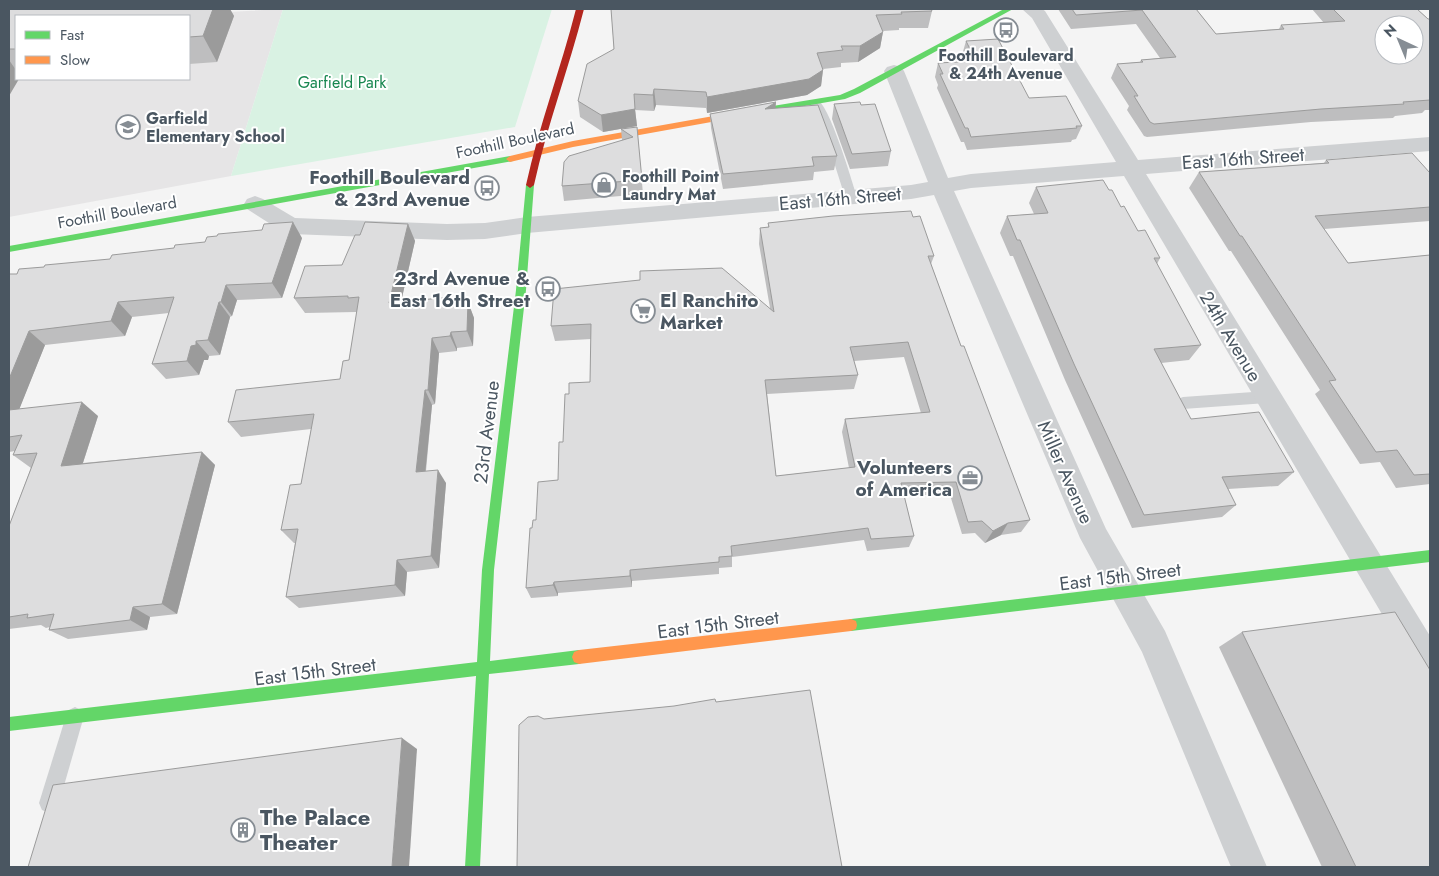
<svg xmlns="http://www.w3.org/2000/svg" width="1439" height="876" font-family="Jost,sans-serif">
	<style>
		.education { fill: #e6e5e6 }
		.green { fill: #d9f2e3 }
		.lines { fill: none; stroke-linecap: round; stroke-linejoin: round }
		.lane { fill: #ced0d2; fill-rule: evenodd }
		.street { fill: #ced0d2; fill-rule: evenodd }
		.fast { fill: #63d668; fill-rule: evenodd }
		.slow { fill: #ff974d; fill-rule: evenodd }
		.jam { fill: #b3261e; fill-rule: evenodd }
		.wall { fill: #bebebf; fill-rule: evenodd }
		.shaded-wall { fill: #9b9b9b }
		.building { fill: #ddddde; stroke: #9b9b9b; fill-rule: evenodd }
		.labels { text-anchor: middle; stroke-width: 4; stroke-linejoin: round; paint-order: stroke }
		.far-poi-label { font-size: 16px; font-weight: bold; fill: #4a5661; stroke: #fff; text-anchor: start }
		.far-park-label { font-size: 16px; fill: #17864f; stroke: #fff }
		.far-street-label { font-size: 16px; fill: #4a5661; stroke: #fff }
		.street-label { font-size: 19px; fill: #4a5661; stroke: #fff }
		.poi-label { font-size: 19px; font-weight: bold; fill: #4a5661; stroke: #fff; text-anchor: end }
		.near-poi-label { font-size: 22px; font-weight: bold; fill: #4a5661; stroke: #fff; text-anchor: start }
	</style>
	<rect width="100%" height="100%" fill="#f4f4f4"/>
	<polygon class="education" points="283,9 231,176 9,217 9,25 16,79 189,79 189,16 155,16"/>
	<polygon class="green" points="283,9 552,9 515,127 231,176"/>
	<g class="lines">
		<g class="lane">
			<path d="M816 99C829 102 852 181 857 197L855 200H847L845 197 825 134 811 102Z"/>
			<polygon points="1267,391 1272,393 1274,397 1272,401 1267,403 1183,409 1178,407 1176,403 1178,399 1183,397"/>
			<polygon points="75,707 81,710 84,716 59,803 56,810 49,813 42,810 39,803 66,716 69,710"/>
		</g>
		<polygon class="street" points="1022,9 1042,9 1045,11 1138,160 1430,137 1430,151 1146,174 1430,636 1430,682 1419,677 1124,176 971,188 954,191 1106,529 1165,631 1267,867 1231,867 1142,652 1080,538 934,195 911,199 527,233 485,239 447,240 291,234 283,232 247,209 244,204 247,199 255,196 263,199 295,218 447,224 485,223 527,217 911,185 928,182 884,71 887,67 894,65 901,67 904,71 948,178 971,174 1116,162 1032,18"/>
		<g class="fast">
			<polygon points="1004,9 1013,9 860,93 845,99 736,118 732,115 736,112 840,95 854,89"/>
			<polygon points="510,156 514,159 513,161 9,252 9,246"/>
			<polygon points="530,182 534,185 526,290 494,570 490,661 579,650 584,652 586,657 584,662 579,664 489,674 480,867 465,867 476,676 9,731 9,717 477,662 482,570 516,290 526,185"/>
			<polygon points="1430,550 1430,562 851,631 846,629 845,625 846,621 851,619"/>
		</g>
		<g class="slow">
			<polygon points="736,112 740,115 739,117 573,147 510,162 506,159 510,156 573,141"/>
			<polygon points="851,619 856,621 857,625 856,629 851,631 579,664 574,662 572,657 574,652 579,650"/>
		</g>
		<path class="jam" d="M576 9H584C569 68 547 125 534 185L530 188 526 185C539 125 561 68 576 9Z"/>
	</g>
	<g class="wall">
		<polygon points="9,9 230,9 234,16 217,62 189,64 189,16 16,16 16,79 9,96"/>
		<polygon points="611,9 932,11 928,28 899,28 899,30 883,31 880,48 858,62 841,63 841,67 823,69 821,86 807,95 707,113 706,108 656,105 654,111 635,110 637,126 603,132 580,117 578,101 614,49"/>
		<polygon points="1058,9 1196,9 1216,34 1279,29 1281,25 1324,23 1312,9 1417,9 1428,19 1430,19 1430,109 1429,110 1425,110 1422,113 1395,116 1393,118 1311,122 1147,137 1144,136 1127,110 1129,106 1111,78 1117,64 1140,62 1141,60 1160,58 1136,24 1071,29"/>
		<polygon points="966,41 1029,98 1082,126 1076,139 1072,140 1071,142 967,150 964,142 961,142 937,88 938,85 935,77 938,63 966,62 962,55"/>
		<polygon points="834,104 861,105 891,151 888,166 850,169 832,119"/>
		<polygon points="776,108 837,156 834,170 814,172 813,180 723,189 711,128 710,114"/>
		<polygon points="637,127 643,194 564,201 562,186 622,140 621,129"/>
		<polygon points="1326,160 1430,173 1430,221 1324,229 1348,263 1430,255 1430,484 1396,488 1380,462 1360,464 1315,394 1320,390 1231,251 1229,251 1189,188 1199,172 1324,163"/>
		<polygon points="1036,187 1109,190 1138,231 1160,258 1157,264 1201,345 1189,360 1161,363 1191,419 1294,472 1278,486 1228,489 1236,505 1222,517 1132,528 1065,380 1013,256 1010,256 1000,233 1007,216 1034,214 1029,203"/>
		<path d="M913 217 934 256 931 264 961 346 1030 520 1021 532 1001 535 985 543 975 533 962 534 950 495H904L914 536 909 547 867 551 864 540 732 557V567L719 568V574L632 581V587L558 593V596L531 598 526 588 532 528 558 480 563 442 569 394 590 382 591 339 555 341 551 326 770 308 759 244 760 228 768 227V223ZM904 357 921 413 845 419 842 432 849 468 776 476 767 394 854 389 858 375 854 361Z"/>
		<polygon points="408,224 415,241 401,302 452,301 464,300 465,302 468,302 474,318 473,346 457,348 457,351 439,353 435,404 432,405 426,471 446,483 439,568 407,572 405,596 299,608 286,597 295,543 294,543 281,530 301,484 311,429 241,437 228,422 340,379 349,360 357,313 356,312 305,313 294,298 342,265 360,235"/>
		<polygon points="302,238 282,298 237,300 232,316 230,317 220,355 209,356 208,360 204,360 199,375 166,379 152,364 169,313 132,317 125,336 45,345 19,409 98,416 83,463 202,452 215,465 177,614 150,617 147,630 68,639 49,630 50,627 46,628 41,625 9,629 9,526 31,468 13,455 15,451 9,452 9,274 17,274 44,267"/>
		<polygon points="1242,632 1430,867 1322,867 1219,647"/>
	</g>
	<g class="shaded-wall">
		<polygon points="213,9 230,9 234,16 217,62 203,36"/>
		<polygon points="883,32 880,48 858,62 860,46"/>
		<polygon points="9,60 16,70 16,79 19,79 9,96"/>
		<polygon points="823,70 821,86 807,95 707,113 707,97"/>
		<polygon points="654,89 656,105 654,111 653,95"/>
		<polygon points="776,102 775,116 765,109"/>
		<polygon points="635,109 637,126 603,132 601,115"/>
		<polygon points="293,222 302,238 282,298 272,283"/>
		<polygon points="408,224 415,241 397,319 389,303"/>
		<polygon points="226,285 237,300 232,316 221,302"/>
		<polygon points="464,300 468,310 468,302 474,318 473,346 467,331"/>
		<polygon points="118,302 132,317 125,336 111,321"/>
		<polygon points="219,302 230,317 220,355 208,340"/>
		<polygon points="29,331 45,345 13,425 9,421 9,379"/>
		<polygon points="451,332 457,348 457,351 450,336"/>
		<polygon points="432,338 439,353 435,404 428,390"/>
		<polygon points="196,341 209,356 208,360 204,360 199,375 187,361 191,346"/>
		<polygon points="425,390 432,405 424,485 416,472"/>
		<polygon points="82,402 98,416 78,478 61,466"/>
		<polygon points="202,452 215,465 177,614 162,604"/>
		<polygon points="438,470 446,483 439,568 431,556"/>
		<polygon points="1008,523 1001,535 985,543 993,531"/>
		<polygon points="397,560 407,572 405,596 395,585"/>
		<polygon points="630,570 632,581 632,587 630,576"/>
		<polygon points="554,582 558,593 558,596 553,585"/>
		<polygon points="133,607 150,617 147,630 130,620"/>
		<polygon points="402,738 417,749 409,867 392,867"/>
	</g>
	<g class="building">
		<polygon points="9,9 213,9 203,36 189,37 189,16 16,16 16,49 9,49"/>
		<polygon points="611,9 931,9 932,11 901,12 902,14 876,15 883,32 860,46 841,46 843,50 817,53 823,70 809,79 707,97 706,92 654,89 653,95 634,94 635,109 601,115 578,101 587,64 614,49"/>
		<path d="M1072 9H1196L1216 34 1284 29 1281 25 1345 21 1333 9H1417L1428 19H1430V100L1403 102 1404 104 1321 109 1154 124 1150 122 1134 96H1138L1117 64 1143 62 1141 60 1176 57 1142 10 1076 15ZM1384 25H1414V55H1384Z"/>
		<polygon points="998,39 1029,98 1066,96 1082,126 1076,126 1077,128 971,137 968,128 965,128 940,74 943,74 938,63 976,61 966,41"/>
		<polygon points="776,102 765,109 818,105 837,156 812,157 814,166 723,174 710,114"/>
		<polygon points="860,102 861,105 875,104 891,151 852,154 834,104"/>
		<polygon points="637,127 642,180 562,186 564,162 569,156 633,137 621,129"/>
		<polygon points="1412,153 1430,173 1430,207 1315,216 1348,263 1430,255 1430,474 1414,475 1397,450 1376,452 1329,381 1336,380 1242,236 1240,236 1199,172 1329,163 1326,160"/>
		<polygon points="1103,180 1109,190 1112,190 1121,207 1124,206 1138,231 1145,230 1160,258 1154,258 1201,345 1154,349 1191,419 1259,412 1294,472 1222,477 1236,505 1144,515 1074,364 1020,240 1017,240 1007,216 1048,213 1036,187"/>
		<path d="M911 211 913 217 920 216 934 256H928L961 346H964L1030 520 1008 523 993 531 982 521 968 522 956 482 901 483 914 536 871 539 868 528 731 546 732 556 719 557V562L630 570V576L554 582 553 585 526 588 530 528H532L533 520H536L538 482 558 480 559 442H563L565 394H569V383L590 382 591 324 551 326 554 289 640 280V271L722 268 774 312 760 228 769 227 768 223 833 216ZM908 342 930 412 845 419 855 467 776 476 765 380 858 375 850 347Z"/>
		<polygon points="293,222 272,283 226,285 221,302 219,302 208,340 196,341 196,345 191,346 187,361 152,364 174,297 118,302 111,321 29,331 9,379 9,274 17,274 19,269 44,267 45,265 110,259 112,255 174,248 175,245 205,242 207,237 217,236 218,234 262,230 264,224"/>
		<polygon points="365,222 408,224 389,303 451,297 451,301 464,300 464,302 468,302 467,331 451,332 450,336 432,338 428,390 425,390 416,472 438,470 431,556 397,560 395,585 286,597 298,529 281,530 290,485 301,484 314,414 228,422 236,390 340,379 343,361 349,360 359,297 348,298 348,296 294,298 305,266 342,265 355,235 360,235"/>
		<polygon points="82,402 61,466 202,452 162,604 133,607 130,620 49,630 54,614 27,618 28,614 9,617 9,526 37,453 13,455 22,435 9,437 9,410"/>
		<polygon points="1395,612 1430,670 1430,867 1356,867 1242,632"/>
		<polygon points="810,690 842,867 517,867 519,725 528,717 538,716 544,719 674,706 715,699 716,702"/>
		<polygon points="402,738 392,867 28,867 53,785"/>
	</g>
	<defs>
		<g id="bus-ring" transform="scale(1.25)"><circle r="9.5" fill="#fff" stroke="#868d94" stroke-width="1.5"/><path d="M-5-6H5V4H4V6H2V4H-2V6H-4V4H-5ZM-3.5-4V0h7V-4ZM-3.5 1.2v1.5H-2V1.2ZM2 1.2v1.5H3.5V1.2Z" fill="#868d94"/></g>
		<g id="school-ring" transform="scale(1.25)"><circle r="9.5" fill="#fff" stroke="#868d94" stroke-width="1.5"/><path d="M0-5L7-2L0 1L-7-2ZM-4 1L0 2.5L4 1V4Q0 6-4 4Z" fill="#868d94"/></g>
		<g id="shop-ring" transform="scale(1.25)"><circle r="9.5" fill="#fff" stroke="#868d94" stroke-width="1.5"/><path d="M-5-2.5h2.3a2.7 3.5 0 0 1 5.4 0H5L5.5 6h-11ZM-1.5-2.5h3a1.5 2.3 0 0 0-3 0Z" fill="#868d94"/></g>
		<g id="supermarket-ring" transform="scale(1.25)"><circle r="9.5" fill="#fff" stroke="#868d94" stroke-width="1.5"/><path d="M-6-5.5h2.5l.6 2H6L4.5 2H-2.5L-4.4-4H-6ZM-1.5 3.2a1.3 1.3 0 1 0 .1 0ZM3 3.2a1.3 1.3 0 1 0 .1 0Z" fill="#868d94"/></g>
		<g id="office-ring" transform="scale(1.25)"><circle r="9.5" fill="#fff" stroke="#868d94" stroke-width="1.5"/><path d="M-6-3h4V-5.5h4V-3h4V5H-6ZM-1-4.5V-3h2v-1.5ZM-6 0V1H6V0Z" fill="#868d94"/></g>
		<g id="building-ring" transform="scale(1.25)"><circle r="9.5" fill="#fff" stroke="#868d94" stroke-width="1.5"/><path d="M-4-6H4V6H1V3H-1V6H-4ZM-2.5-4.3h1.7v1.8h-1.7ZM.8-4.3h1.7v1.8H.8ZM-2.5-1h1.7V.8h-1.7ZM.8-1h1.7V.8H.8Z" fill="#868d94"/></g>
	</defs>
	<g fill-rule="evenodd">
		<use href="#bus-ring" x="1006" y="30"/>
		<use href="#school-ring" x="128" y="127"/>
		<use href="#shop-ring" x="604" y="185"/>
		<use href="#bus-ring" x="487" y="188"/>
		<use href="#bus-ring" x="548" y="289"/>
		<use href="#supermarket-ring" x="643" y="311"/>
		<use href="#office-ring" x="970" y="478"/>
		<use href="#building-ring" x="243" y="830"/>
	</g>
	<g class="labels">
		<g class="far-poi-label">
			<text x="1006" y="61" text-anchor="middle">Foothill Boulevard<tspan x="1006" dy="18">&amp; 24th Avenue</tspan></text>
			<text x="146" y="124">Garfield<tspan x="146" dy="18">Elementary School</tspan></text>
			<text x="622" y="182">Foothill Point<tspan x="622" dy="18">Laundry Mat</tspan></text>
		</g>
		<g class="far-park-label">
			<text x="342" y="88">Garfield Park</text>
		</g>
		<g class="far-street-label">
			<text transform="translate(515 140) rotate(-12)" y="6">Foothill Boulevard</text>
			<text transform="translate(117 212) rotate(-10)" y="6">Foothill Boulevard</text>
		</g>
		<g class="street-label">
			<text transform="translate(1243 158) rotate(-4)" y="7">East 16th Street</text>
			<text transform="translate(840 198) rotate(-5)" y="7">East 16th Street</text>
			<text transform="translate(1231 336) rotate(59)" y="7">24th Avenue</text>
			<text transform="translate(486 432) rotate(-83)" y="7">23rd Avenue</text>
			<text transform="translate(1066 472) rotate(66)" y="7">Miller Avenue</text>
			<text transform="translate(1120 576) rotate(-7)" y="7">East 15th Street</text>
			<text transform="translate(718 624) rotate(-7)" y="7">East 15th Street</text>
			<text transform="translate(315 671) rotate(-7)" y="7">East 15th Street</text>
		</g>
		<g class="poi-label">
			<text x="470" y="184">Foothill Boulevard<tspan x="470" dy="22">&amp; 23rd Avenue</tspan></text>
			<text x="530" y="285">23rd Avenue &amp;<tspan x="530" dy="22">East 16th Street</tspan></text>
			<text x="660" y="307" text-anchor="start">El Ranchito<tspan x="660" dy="22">Market</tspan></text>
			<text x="952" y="474">Volunteers<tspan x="952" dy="22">of America</tspan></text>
		</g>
		<g class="near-poi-label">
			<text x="260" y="825">The Palace<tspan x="260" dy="25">Theater</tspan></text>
		</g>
	</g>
	<rect width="1439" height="876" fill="none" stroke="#4a5661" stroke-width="20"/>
	<rect x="15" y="15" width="175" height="65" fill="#ffffff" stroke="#b7bbc0"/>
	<rect x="25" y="31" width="25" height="8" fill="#63d668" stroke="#b7bbc0"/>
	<text x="60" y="40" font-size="15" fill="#4a5661">Fast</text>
	<rect x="25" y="56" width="25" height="8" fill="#ff974d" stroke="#b7bbc0"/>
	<text x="60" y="65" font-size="15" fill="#4a5661">Slow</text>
	<g transform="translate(1399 40) rotate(316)"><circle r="24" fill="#ffffff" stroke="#b7bbc0"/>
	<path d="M0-4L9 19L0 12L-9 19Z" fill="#868d94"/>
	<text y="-8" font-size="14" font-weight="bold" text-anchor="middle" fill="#4a5661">N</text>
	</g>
</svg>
